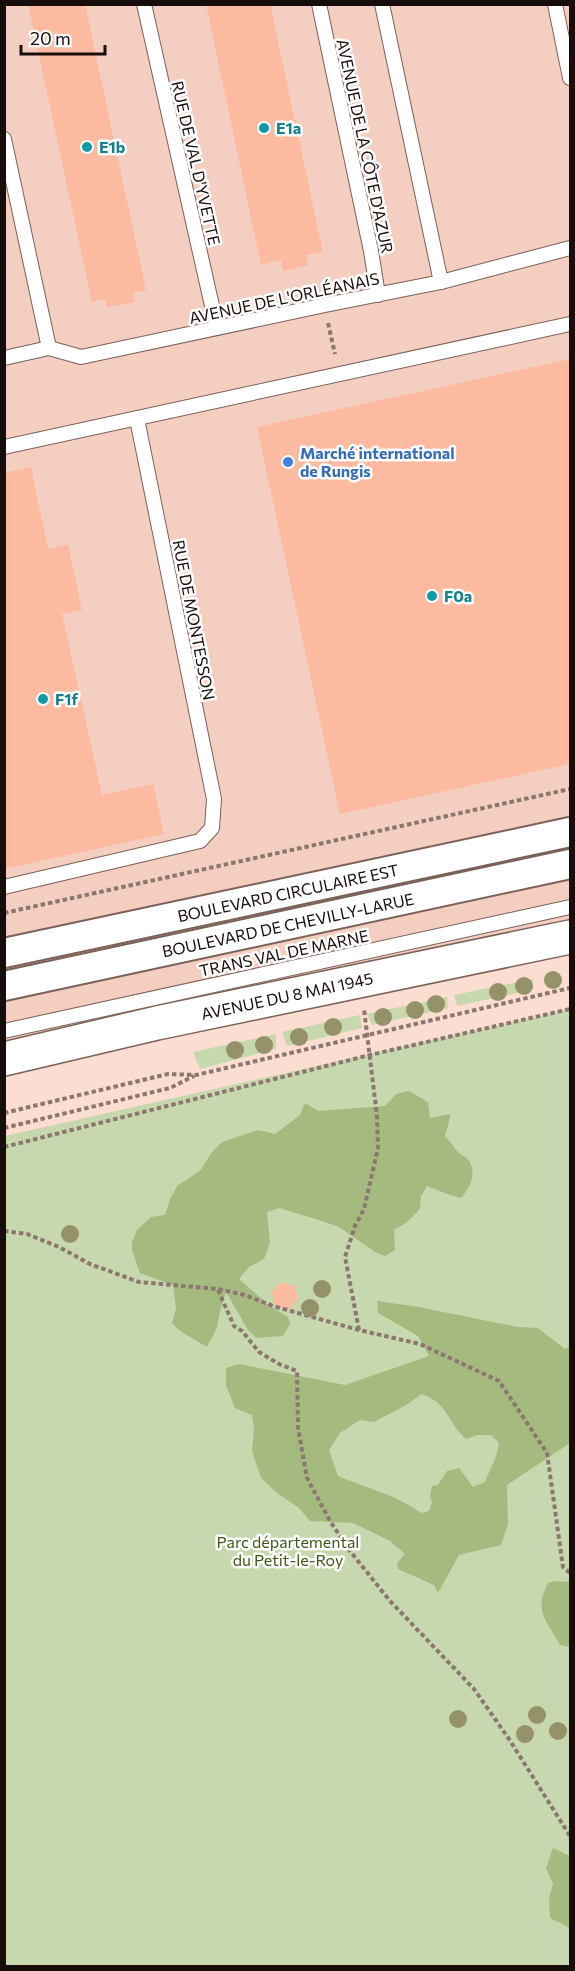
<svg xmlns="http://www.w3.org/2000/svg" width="575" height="1971" font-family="Commissioner,sans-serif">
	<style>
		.built { fill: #f4cec0 }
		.green { fill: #c8d8ae }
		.forest { fill: #a4ba7f; fill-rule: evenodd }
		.building { fill: #fcbaa1 }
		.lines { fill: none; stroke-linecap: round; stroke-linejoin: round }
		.service-casing { stroke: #7b6258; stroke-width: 16 }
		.minor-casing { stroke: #7b6258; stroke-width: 32 }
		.secondary-casing { stroke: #7b6258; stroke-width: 36 }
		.path { stroke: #8b776f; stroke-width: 4; stroke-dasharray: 4.5 3; stroke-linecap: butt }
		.service { stroke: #fff; stroke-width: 14 }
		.minor { stroke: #fff; stroke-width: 28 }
		.secondary { stroke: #fff; stroke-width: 33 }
		.tree { fill: #95926a }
		.culture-dot { fill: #0f9aa8; stroke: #fff; stroke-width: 2 }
		.shop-dot { fill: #3f7fe0; stroke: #fff; stroke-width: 2 }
		.labels { text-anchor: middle; stroke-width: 5; stroke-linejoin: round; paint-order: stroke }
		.culture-label { font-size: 16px; font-weight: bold; fill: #0d838f; stroke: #fff; text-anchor: start }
		.street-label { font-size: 16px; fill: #170d0a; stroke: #fff }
		.shop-label { font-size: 16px; font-weight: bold; fill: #366cbe; stroke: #fff; text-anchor: start }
		.park-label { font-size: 16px; fill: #425515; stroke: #fff }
	</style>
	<rect width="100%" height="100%" fill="#fbddd1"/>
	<polygon class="built" points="4,5 570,5 570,919 5,1041"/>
	<g class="green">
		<polygon points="533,979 532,990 457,1006 454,995"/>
		<polygon points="447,997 448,1008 372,1025 367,1014"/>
		<polygon points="570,1009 570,1966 5,1966 5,1136"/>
		<polygon points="360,1015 362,1028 287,1046 282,1032"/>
		<polygon points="276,1034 276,1049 200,1069 193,1052"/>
	</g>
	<g class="forest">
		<path d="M409 1091 428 1102 430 1118 451 1114 445 1136C450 1141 453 1146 457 1151 460 1155 467 1157 469 1161 477 1173 470 1188 461 1198L450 1195 427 1186 421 1196 420 1209 406 1223 394 1230 395 1250 385 1256 375 1252 339 1227 322 1221 279 1208 267 1212 270 1243 264 1259 249 1267 239 1279 270 1306 288 1317 290 1324 283 1336 256 1338 248 1330 226 1292 220 1311 217 1328 207 1347 180 1331 172 1323 176 1308 173 1285 140 1273 132 1250V1242L137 1230 151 1217 165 1215 170 1199 178 1185 200 1171 212 1152 222 1142 258 1130 275 1134 300 1115 305 1103 318 1111 385 1106 396 1094Z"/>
		<path d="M377 1301 419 1307 518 1327 538 1328 565 1349 570 1346V1443L507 1485 508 1524 501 1545 459 1555 438 1593 434 1585 398 1569 397 1563 405 1554 390 1541 353 1523 310 1521 299 1508 277 1493 261 1478 252 1451 254 1429 252 1415 235 1408 226 1385V1368L239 1364 345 1385 429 1356 418 1336 378 1313ZM422 1394C449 1404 447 1422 466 1439L477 1435H491L499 1443C496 1461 491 1466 485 1482L473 1487 459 1468 447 1471 438 1485 432 1486 430 1496 432 1502 429 1511 421 1513C397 1495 366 1488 338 1476L329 1450 340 1433 360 1420 374 1422 406 1405Z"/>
		<path d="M554 1581 570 1582V1647L560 1645C547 1620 533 1612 548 1583Z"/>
		<polygon points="553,1848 570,1856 570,1928 550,1918 549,1898 553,1884 546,1868"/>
	</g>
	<g class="building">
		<polygon points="28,4 85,4 146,290 133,293 135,302 107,307 105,299 92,302"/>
		<polygon points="206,4 270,4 323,252 306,255 308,265 283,271 281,260 261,265"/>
		<polygon points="570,359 570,764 340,814 257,427"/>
		<polygon points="31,467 48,549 68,545 82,610 62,614 102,795 153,784 164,834 4,869 4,473"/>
		<polygon points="281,1282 295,1286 298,1299 289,1309 275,1306 272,1292"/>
	</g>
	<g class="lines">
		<g class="service-casing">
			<g id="service">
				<polyline points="144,4 217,328"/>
				<polyline points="319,4 371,251 378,295"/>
				<polyline points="382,4 441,282"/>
				<polyline points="555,4 570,78"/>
				<polyline points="4,139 49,348"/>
				<polyline points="4,358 49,348 81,357 325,305 441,282 570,248"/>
				<polyline points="4,447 570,324"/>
				<polyline points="4,887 200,841 212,828 214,799 137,419"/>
				<polyline points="4,1031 570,907"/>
			</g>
		</g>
		<g class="minor-casing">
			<g id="minor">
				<polyline points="4,953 570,832"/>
				<polyline points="4,986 570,864"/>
			</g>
		</g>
		<g class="secondary-casing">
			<polyline id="secondary" points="4,1059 157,1023 570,937"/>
		</g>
		<g class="path">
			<polyline points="328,323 335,354"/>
			<polyline points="4,913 570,789"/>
			<polyline points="4,1113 168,1074 196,1075 570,988"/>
			<polyline points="4,1128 170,1088 194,1076"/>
			<polyline points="4,1147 370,1055 570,1009"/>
			<polyline points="4,1231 27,1234 59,1247 90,1264 139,1282 218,1289 245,1295 273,1306 359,1330 420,1344 499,1381 547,1453 563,1567 570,1573"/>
			<polyline points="218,1290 234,1326 242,1331 259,1352 279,1364 297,1371 298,1428 307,1478 330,1521 350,1551 390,1601 474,1689 509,1739 570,1836"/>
			<polyline points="359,1330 345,1257 355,1226 364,1209 378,1148 377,1116 364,1009"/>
		</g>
		<use href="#service" class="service"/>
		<use href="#minor" class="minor"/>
		<use href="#secondary" class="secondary"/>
	</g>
	<g class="tree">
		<circle cx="553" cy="980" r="9"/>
		<circle cx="524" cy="986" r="9"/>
		<circle cx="498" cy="992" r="9"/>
		<circle cx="436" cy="1004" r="9"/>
		<circle cx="415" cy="1010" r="9"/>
		<circle cx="383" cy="1017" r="9"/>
		<circle cx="333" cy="1027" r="9"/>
		<circle cx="299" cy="1037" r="9"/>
		<circle cx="264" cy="1045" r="9"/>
		<circle cx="235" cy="1050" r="9"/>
		<circle cx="70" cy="1234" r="9"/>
		<circle cx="322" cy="1289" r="9"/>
		<circle cx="310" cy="1308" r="9"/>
		<circle cx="537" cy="1715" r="9"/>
		<circle cx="458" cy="1719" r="9"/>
		<circle cx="558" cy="1731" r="9"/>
		<circle cx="525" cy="1734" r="9"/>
	</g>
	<g class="culture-dot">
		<circle cx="264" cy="128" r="6"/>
		<circle cx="87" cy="147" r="6"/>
		<circle cx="432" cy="596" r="6"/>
		<circle cx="43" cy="699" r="6"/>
	</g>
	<circle class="shop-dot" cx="288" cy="462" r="6"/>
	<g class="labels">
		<g class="culture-label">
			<text x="276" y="134">E1a</text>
			<text x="99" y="153">E1b</text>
			<text x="444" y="602">F0a</text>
			<text x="55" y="705">F1f</text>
		</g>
		<g class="street-label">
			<text transform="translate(365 146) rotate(78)" y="6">AVENUE DE LA CÔTE D'AZUR</text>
			<text transform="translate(196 163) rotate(77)" y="6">RUE DE VAL D'YVETTE</text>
			<text transform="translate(284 298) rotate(-12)" y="6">AVENUE DE L'ORLÉANAIS</text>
			<text transform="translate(194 620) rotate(79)" y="6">RUE DE MONTESSON</text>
			<text transform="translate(288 893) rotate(-12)" y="6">BOULEVARD CIRCULAIRE EST</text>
			<text transform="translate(288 925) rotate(-12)" y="6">BOULEVARD DE CHEVILLY-LARUE</text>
			<text transform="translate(284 953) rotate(-12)" y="6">TRANS VAL DE MARNE</text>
			<text transform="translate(287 996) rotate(-12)" y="6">AVENUE DU 8 MAI 1945</text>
		</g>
		<g class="shop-label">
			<text x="300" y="459">Marché international<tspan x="300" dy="18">de Rungis</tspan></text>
		</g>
		<g class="park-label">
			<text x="288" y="1548">Parc départemental<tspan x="288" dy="18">du Petit-le-Roy</tspan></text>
		</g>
	</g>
	<rect width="575" height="1971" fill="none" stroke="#170d0a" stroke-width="12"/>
	<path d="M21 45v9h84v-9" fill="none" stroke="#170d0a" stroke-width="3"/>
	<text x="30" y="45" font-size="18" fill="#170d0a" stroke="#ffffff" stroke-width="4.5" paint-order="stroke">20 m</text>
</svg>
